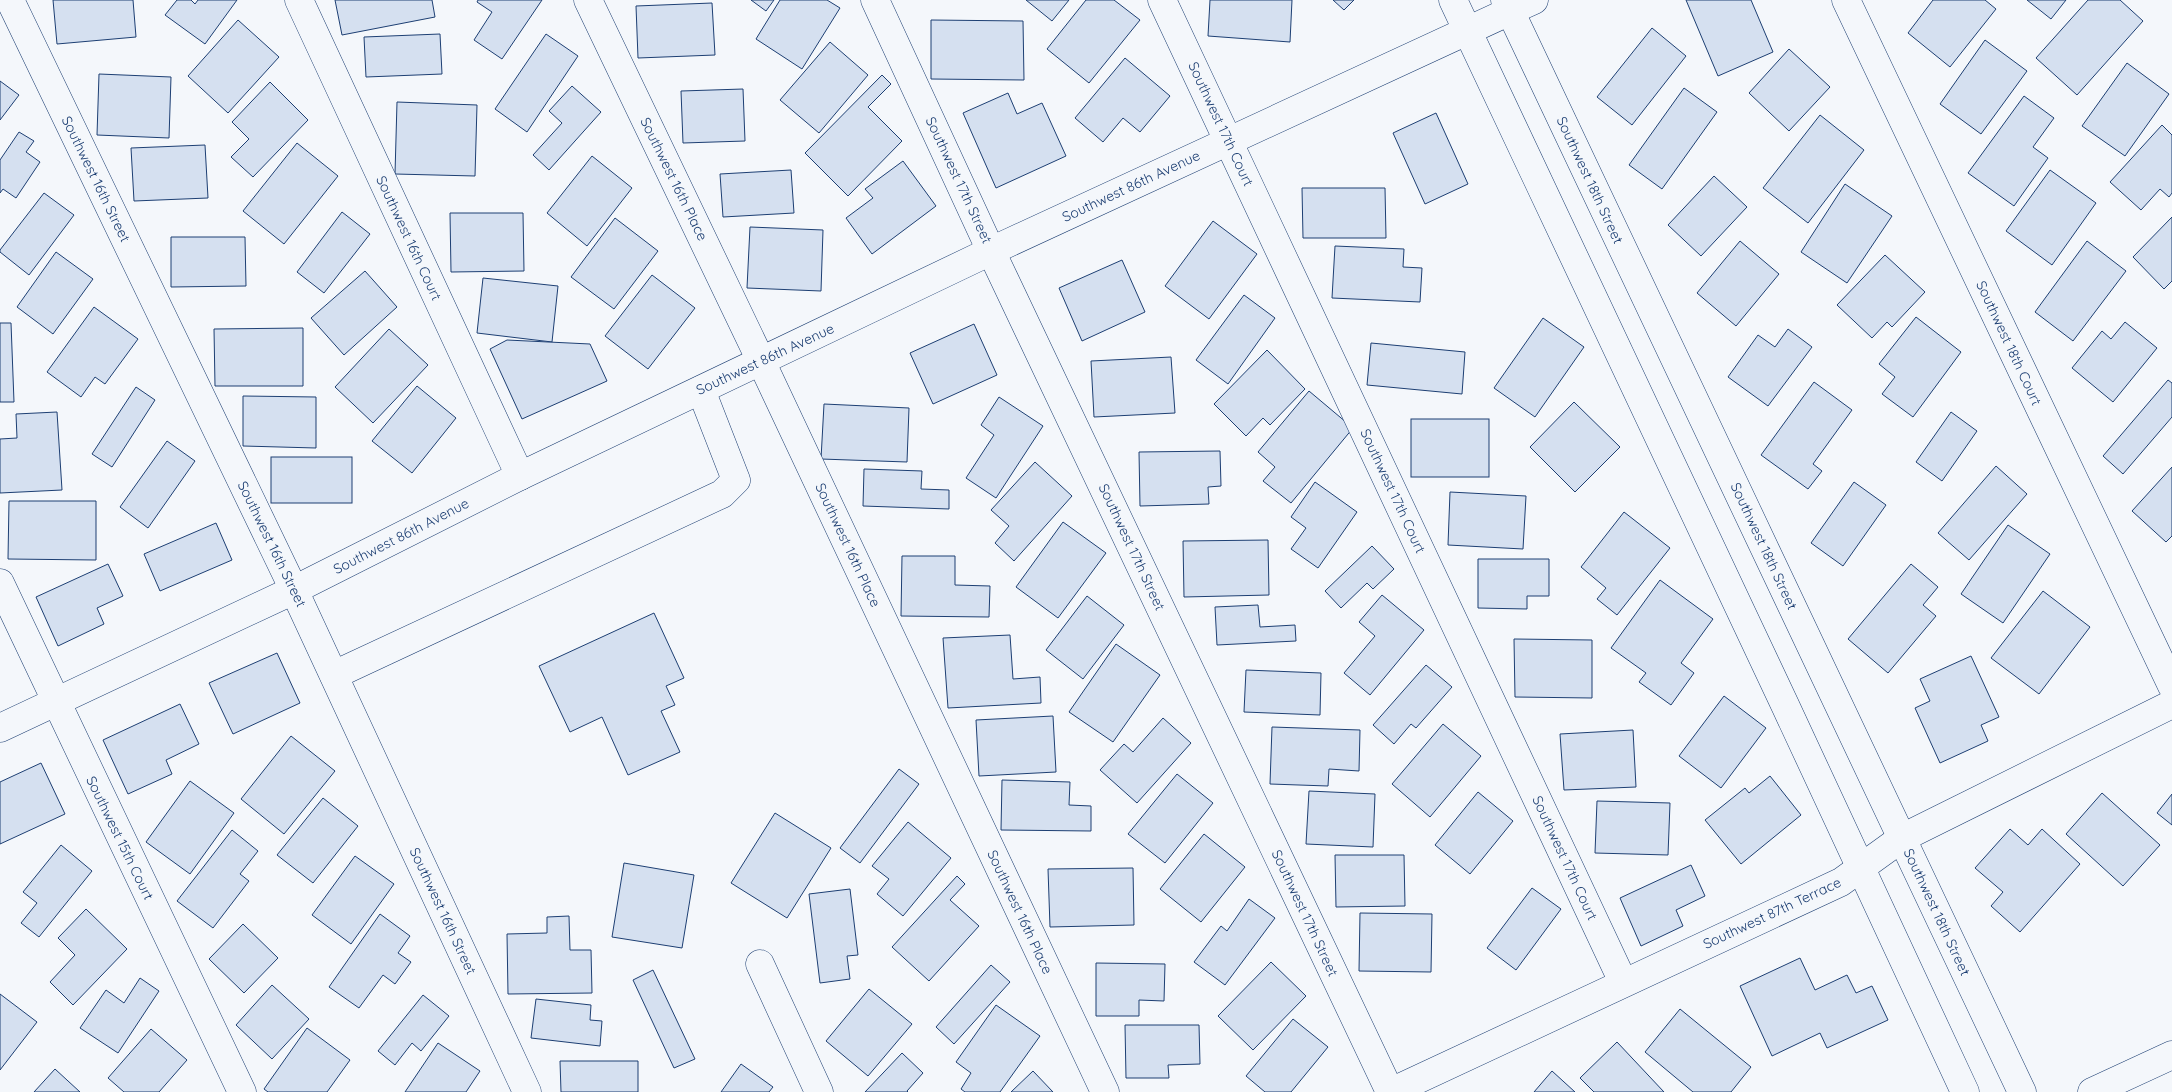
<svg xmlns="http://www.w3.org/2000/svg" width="2172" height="1092" font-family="Quicksand,sans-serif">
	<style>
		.building { fill: #d5e0f0; stroke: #1d3f73 }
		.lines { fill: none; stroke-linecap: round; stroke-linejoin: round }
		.minor-casing { stroke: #1d3f73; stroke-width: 29 }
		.major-casing { stroke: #1d3f73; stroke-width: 29 }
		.minor { stroke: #f4f7fb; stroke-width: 28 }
		.major { stroke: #f4f7fb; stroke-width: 28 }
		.labels { text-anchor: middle; stroke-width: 4; stroke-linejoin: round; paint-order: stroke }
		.street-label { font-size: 14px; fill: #1d3f73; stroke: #f4f7fb }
	</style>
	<rect width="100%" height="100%" fill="#f4f7fb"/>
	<g class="building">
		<polygon points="53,0 133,0 136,37 57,44"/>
		<polygon points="177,0 191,0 195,4 198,0 237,0 205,44 165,15"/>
		<polygon points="335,0 432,0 435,17 342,35"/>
		<polygon points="478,0 542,0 502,59 474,40 492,12 477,2"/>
		<polygon points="751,0 774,0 766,11"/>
		<polygon points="780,0 827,0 840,8 802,69 756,39"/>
		<polygon points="1026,0 1069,0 1052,21"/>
		<polygon points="1086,0 1114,0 1140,20 1089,83 1047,49"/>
		<polygon points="1210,0 1292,0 1290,42 1208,36"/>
		<polygon points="1333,0 1354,0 1344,10"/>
		<polygon points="1686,0 1751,0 1773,52 1718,76"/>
		<polygon points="1933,0 1985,0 1996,9 1950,67 1908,33"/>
		<polygon points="2027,0 2066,0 2051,19"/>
		<polygon points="2088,0 2120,0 2143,21 2077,95 2036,58"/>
		<polygon points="712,3 715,55 638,58 636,6"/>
		<polygon points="238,20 279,57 228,113 188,76"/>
		<polygon points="931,20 1023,21 1024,80 931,79"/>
		<polygon points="1652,28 1686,56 1632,125 1597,97"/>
		<polygon points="440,34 442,74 366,77 364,37"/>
		<polygon points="546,34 578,56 527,132 495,109"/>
		<polygon points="1985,40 2027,71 1981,134 1940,104"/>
		<polygon points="830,42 868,75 819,133 780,100"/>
		<polygon points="1789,49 1830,87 1789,131 1749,93"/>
		<polygon points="1125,58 1170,96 1140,132 1123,118 1103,142 1075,118"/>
		<polygon points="2127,63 2169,94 2125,156 2082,126"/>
		<polygon points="99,74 171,77 169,138 97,135"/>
		<polygon points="882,75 891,84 868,107 902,141 848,196 805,153"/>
		<polygon points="0,81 19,95 0,120"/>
		<polygon points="270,82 308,120 253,177 231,157 249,139 232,122"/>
		<polygon points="572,86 601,112 549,170 533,155 562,123 549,111"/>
		<polygon points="1684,88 1717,112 1662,189 1629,165"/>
		<polygon points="743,89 745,141 683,143 681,91"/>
		<polygon points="1008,93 1017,114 1042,103 1066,156 996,188 963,113"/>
		<polygon points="2024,96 2054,118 2033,147 2048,158 2014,206 1968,173"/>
		<polygon points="397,102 477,105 475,176 395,174"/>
		<polygon points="1436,113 1468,184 1425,204 1393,133"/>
		<polygon points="1820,115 1864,150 1808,223 1763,188"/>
		<polygon points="2162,125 2172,135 2172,193 2169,197 2160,189 2141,210 2110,182"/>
		<polygon points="19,132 34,141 26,152 40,162 16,198 3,189 0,193 0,160"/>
		<polygon points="297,143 338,176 284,244 243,211"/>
		<polygon points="205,145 208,198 134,201 131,148"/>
		<polygon points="592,156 632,188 587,246 547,213"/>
		<polygon points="903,161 936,206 872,254 846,218 873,198 865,189"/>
		<polygon points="791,170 794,213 723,217 720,174"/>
		<polygon points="2050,170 2096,203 2052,265 2006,231"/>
		<polygon points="1714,176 1747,207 1701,256 1668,225"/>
		<polygon points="1845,184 1892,216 1847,283 1801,252"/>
		<polygon points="1302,188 1385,188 1386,238 1303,238"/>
		<polygon points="44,193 74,215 29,275 0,252 0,250"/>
		<polygon points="342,212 370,234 324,293 297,272"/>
		<polygon points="450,213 523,213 524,271 451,272"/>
		<polygon points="2172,217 2172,281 2164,289 2133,257"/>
		<polygon points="615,218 658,251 614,309 571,277"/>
		<polygon points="1213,221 1257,254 1209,319 1165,286"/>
		<polygon points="750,227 823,230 821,291 747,288"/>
		<polygon points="171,237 245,237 246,286 171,287"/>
		<polygon points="1740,241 1779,274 1736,326 1697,293"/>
		<polygon points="2087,241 2126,271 2073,341 2035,312"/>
		<polygon points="1335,246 1404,249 1403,267 1422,268 1420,302 1332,298"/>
		<polygon points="56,252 93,279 53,334 17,307"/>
		<polygon points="1885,255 1925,292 1892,327 1887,322 1872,338 1837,305"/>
		<polygon points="1122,260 1145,312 1082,341 1059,288"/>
		<polygon points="365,271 397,307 344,355 311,318"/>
		<polygon points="652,275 695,308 648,369 605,336"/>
		<polygon points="483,278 558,286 552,342 477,333"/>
		<polygon points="1244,295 1275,318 1228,384 1196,360"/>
		<polygon points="94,307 138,339 105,384 95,377 81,397 47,372"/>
		<polygon points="1916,317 1961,352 1913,417 1882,394 1895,377 1879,364"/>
		<polygon points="1543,318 1584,347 1535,417 1494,388"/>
		<polygon points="2125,322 2157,348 2113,402 2072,368 2102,331 2111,339"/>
		<polygon points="0,323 11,323 14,402 0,402"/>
		<polygon points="974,324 997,375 933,404 910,353"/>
		<polygon points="303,328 303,386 215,386 214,329"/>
		<polygon points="389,329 428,365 373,423 335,387"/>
		<polygon points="1788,329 1812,347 1768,406 1728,377 1758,335 1775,347"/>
		<polygon points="507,340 590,344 607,381 522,419 490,349"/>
		<polygon points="1371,343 1465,352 1462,394 1367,385"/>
		<polygon points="1267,350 1305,389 1270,425 1263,418 1246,436 1214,404"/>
		<polygon points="1171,357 1175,413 1094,417 1091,361"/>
		<polygon points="2168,380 2172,383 2172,417 2123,474 2103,456"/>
		<polygon points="1814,382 1852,410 1813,464 1822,471 1808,489 1761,455"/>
		<polygon points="417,386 456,418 412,473 372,441"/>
		<polygon points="136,387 155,400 112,467 92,454"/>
		<polygon points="1309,391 1353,428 1291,503 1263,481 1275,467 1258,452"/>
		<polygon points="243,396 316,397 316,448 243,446"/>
		<polygon points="999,397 1043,426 996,498 966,478 994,435 981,425"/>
		<polygon points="1574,402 1620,447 1575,492 1530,447"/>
		<polygon points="824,404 909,408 907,462 821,459"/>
		<polygon points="57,412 62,490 0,493 0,439 17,438 16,414"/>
		<polygon points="1951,412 1977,431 1942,481 1916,462"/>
		<rect x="1411" y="419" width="78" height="58"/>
		<polygon points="167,441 195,461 148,528 120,507"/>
		<polygon points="1220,451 1221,486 1208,487 1209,504 1140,506 1139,452"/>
		<rect x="271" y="457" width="81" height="46"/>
		<polygon points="1035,462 1072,496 1014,561 995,543 1009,526 991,510"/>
		<polygon points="1996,466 2027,494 1969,560 1938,533"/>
		<polygon points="2172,467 2172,536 2166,542 2132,511"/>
		<polygon points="864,469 922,471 921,489 949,490 949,509 863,506"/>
		<polygon points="1315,482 1357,512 1318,568 1291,549 1306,528 1291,517"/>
		<polygon points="1854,482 1886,505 1843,566 1811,543"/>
		<polygon points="1450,492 1526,496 1523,549 1448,545"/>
		<polygon points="9,501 96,501 96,560 8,559"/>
		<polygon points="1624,512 1670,548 1617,615 1597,599 1606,588 1581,567"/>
		<polygon points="1063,522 1106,553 1058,618 1016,587"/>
		<polygon points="216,523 232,560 160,591 144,554"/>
		<polygon points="2008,525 2050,554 2003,623 1961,594"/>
		<polygon points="1268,540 1269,595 1184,597 1183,541"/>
		<polygon points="1372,546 1394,569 1373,589 1367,583 1341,608 1325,591"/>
		<polygon points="902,556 955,556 955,585 990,586 989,617 901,616"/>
		<polygon points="1478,559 1549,559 1549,596 1527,596 1527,609 1478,608"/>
		<polygon points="108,564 123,596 97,608 104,624 58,646 36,597"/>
		<polygon points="1911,564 1938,587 1923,605 1936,616 1888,673 1848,639"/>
		<polygon points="1660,580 1713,619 1681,663 1694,673 1671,705 1639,682 1646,673 1611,648"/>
		<polygon points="2043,591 2090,627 2039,694 1991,658"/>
		<polygon points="1382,595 1424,630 1370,695 1344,673 1375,636 1359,622"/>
		<polygon points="1087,596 1124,625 1083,679 1046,650"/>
		<polygon points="1258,605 1260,627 1295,625 1296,641 1217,645 1215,607"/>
		<polygon points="654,613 684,678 666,686 675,705 661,711 680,752 628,775 602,717 570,732 539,666"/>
		<polygon points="1010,635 1013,679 1040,677 1041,703 948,708 943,638"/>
		<polygon points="1514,639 1592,640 1592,698 1515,697"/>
		<polygon points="1116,644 1160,675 1113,742 1069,712"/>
		<polygon points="277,653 300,703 233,734 209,683"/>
		<polygon points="1971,656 1999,717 1981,725 1988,741 1940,763 1915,708 1930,701 1920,679"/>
		<polygon points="1426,665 1452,687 1416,728 1411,724 1394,744 1373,725"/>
		<polygon points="1246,670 1321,673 1320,715 1244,712"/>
		<polygon points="1724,696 1766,728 1721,788 1679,756"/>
		<polygon points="180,704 199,744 166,760 172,774 128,794 103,740"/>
		<polygon points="1053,716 1056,772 979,776 976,720"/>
		<polygon points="1163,718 1191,743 1137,803 1100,770 1124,744 1133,752"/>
		<polygon points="1443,724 1481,756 1430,817 1392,784"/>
		<polygon points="1272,727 1360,730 1359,771 1329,769 1328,786 1270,784"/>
		<polygon points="1633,730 1636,787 1564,790 1560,734"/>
		<polygon points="291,736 335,771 284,834 241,799"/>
		<polygon points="41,763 65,814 0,844 0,782"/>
		<polygon points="899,769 919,784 860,863 840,848"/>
		<polygon points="1177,774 1213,803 1165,863 1128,834"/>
		<polygon points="1770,776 1801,815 1741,864 1705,820 1745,788 1749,793"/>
		<polygon points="1002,780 1070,782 1069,805 1091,806 1091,831 1001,830"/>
		<polygon points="190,781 234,813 190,874 146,842"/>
		<polygon points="1309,791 1375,794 1373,847 1306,844"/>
		<polygon points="1478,792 1513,821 1470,874 1435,845"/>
		<polygon points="2102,793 2160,845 2123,886 2066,834"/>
		<polygon points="2172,794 2172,825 2157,813"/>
		<polygon points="323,798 358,826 313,883 277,855"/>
		<polygon points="1597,801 1670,803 1668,855 1595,853"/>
		<polygon points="775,813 831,848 787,918 731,883"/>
		<polygon points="908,822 951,858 903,916 877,894 889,879 872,866"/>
		<polygon points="2010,829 2028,845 2042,829 2080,864 2020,932 1991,906 2003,892 1975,868"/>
		<polygon points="232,830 258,851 240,874 249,881 213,928 177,901"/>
		<polygon points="1204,834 1245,867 1201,922 1160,889"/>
		<polygon points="61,845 92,871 39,937 21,923 37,903 23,892"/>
		<polygon points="1335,855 1404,855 1405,906 1336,907"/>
		<polygon points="355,856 394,884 351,944 312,915"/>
		<polygon points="624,863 694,875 682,948 612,937"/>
		<polygon points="1691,865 1705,896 1676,910 1683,926 1641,946 1620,898"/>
		<polygon points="1133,868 1134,925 1050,927 1048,869"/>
		<polygon points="957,876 965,884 950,900 979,926 929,981 892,947"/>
		<polygon points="1532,888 1561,909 1516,970 1487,948"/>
		<polygon points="850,889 858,955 847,956 850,979 820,983 809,894"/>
		<polygon points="1249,899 1275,918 1225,985 1194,962 1221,926 1227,931"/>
		<polygon points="86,909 127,949 73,1005 50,982 75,955 58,938"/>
		<polygon points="1360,913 1432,914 1431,972 1359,971"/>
		<polygon points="380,914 410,936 398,953 411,962 395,984 383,975 359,1008 329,987"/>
		<polygon points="569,916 570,950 591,950 592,993 508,994 507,934 547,933 547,917"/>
		<polygon points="243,924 278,958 244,993 209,959"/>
		<polygon points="1800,958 1815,990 1847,975 1856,993 1872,986 1888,1020 1827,1048 1820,1033 1772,1056 1740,986"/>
		<polygon points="1271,962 1306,996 1253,1050 1218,1016"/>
		<polygon points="1096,963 1165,964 1164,1001 1139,1000 1139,1016 1096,1016"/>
		<polygon points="991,965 1010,982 954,1044 936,1027"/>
		<polygon points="653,970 695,1059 674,1068 633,980"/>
		<polygon points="140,978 159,991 118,1053 80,1028 106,990 124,1003"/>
		<polygon points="272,985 309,1019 272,1059 236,1025"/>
		<polygon points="869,989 912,1024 868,1076 826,1041"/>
		<polygon points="0,994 37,1022 0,1070"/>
		<polygon points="423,995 449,1016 421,1051 412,1043 395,1065 378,1051"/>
		<polygon points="536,999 591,1005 590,1020 602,1021 600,1046 531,1038"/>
		<polygon points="996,1005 1040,1036 1000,1092 965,1092 961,1089 971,1073 956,1062"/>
		<polygon points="1680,1009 1751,1067 1731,1092 1693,1092 1645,1052"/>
		<polygon points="1293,1019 1328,1047 1291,1092 1265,1092 1246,1076"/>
		<polygon points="1125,1025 1199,1025 1200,1064 1168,1065 1169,1078 1126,1078"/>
		<polygon points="307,1028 350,1060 327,1092 268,1092 264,1089"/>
		<polygon points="151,1029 187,1060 159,1092 124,1092 108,1078"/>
		<polygon points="1617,1042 1664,1092 1594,1092 1580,1078"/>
		<polygon points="438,1043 480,1071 466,1092 405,1092"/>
		<polygon points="902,1053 923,1073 907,1091 908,1092 865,1092"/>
		<polygon points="560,1061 638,1061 638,1092 561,1092"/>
		<polygon points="741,1064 773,1087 769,1092 721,1092"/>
		<polygon points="55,1069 80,1092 34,1092"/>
		<polygon points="1033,1071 1053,1092 1011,1092"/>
		<polygon points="1552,1071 1575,1092 1534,1092"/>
	</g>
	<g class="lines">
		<g class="minor-casing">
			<g id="minor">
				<polyline points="10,0 294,590 527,1092"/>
				<polyline points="299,0 520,476"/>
				<polyline points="588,0 761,361 1105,1092"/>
				<polyline points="875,0 991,251 1390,1092"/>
				<polyline points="1162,0 1623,982"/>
				<polyline points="1453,0 1785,705 1965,1092"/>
				<polyline points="1505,0 2022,1092"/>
				<polyline points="1846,0 2172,686"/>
				<polyline points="0,583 242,1092"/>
				<polyline points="334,675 722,494 736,480 701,390"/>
				<polyline points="0,728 294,590 520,476 991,251 1534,0"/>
				<polyline points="760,964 819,1092"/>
				<polyline points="1391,1092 1841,882 1902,838 2172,704"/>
			</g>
		</g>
		<g class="major-casing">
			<polyline id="major" points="2092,1092 2172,1055"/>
		</g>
		<use href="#minor" class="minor"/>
		<use href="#major" class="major"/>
	</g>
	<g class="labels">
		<g class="street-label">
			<text transform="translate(1221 124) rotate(65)" y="5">Southwest 17th Court</text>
			<text transform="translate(96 179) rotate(64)" y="5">Southwest 16th Street</text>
			<text transform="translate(674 179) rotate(64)" y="5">Southwest 16th Place</text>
			<text transform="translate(959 180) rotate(65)" y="5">Southwest 17th Street</text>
			<text transform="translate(1590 180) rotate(65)" y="5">Southwest 18th Street</text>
			<text transform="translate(1131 186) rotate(-25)" y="5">Southwest 86th Avenue</text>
			<text transform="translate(409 238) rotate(65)" y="5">Southwest 16th Court</text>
			<text transform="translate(2009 343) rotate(65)" y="5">Southwest 18th Court</text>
			<text transform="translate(765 359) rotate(-25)" y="5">Southwest 86th Avenue</text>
			<text transform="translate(1393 491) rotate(65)" y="5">Southwest 17th Court</text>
			<text transform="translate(401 536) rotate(-27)" y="5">Southwest 86th Avenue</text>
			<text transform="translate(272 544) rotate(64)" y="5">Southwest 16th Street</text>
			<text transform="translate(848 545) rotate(65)" y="5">Southwest 16th Place</text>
			<text transform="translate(1764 546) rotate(65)" y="5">Southwest 18th Street</text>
			<text transform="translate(1132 547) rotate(65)" y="5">Southwest 17th Street</text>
			<text transform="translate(120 838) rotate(64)" y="5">Southwest 15th Court</text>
			<text transform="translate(1565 858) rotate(65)" y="5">Southwest 17th Court</text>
			<text transform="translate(443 911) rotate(65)" y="5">Southwest 16th Street</text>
			<text transform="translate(1020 912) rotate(65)" y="5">Southwest 16th Place</text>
			<text transform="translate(1937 912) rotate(65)" y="5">Southwest 18th Street</text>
			<text transform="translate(1305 913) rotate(65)" y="5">Southwest 17th Street</text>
			<text transform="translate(1772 913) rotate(-25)" y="5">Southwest 87th Terrace</text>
		</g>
	</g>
</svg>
